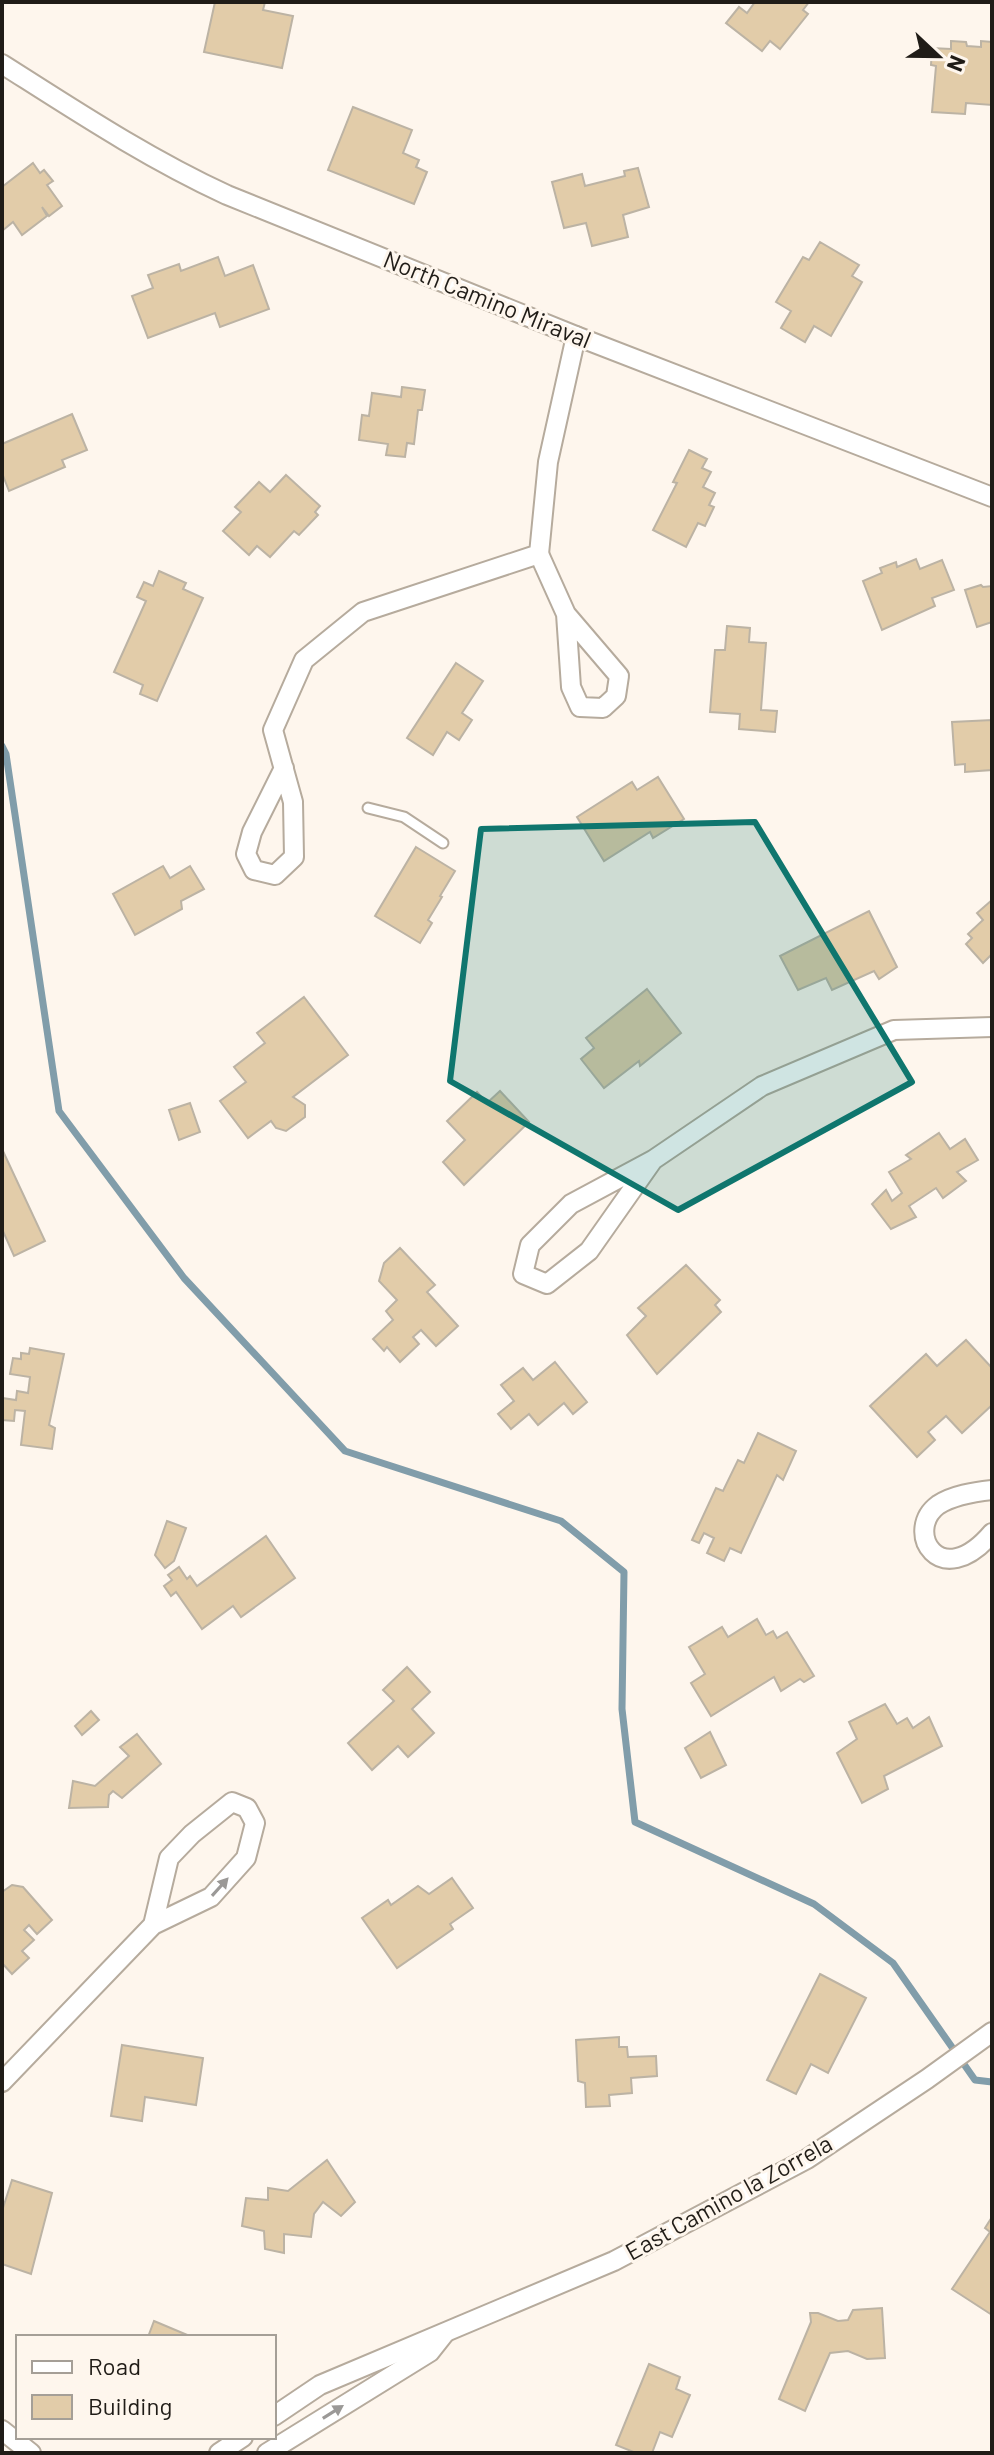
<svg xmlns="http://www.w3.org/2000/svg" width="994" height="2455" font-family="Barlow,sans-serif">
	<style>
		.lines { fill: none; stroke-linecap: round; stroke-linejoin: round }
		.stream { stroke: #819daa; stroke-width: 7 }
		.building { fill: #e2cca9; stroke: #bcb3a4; stroke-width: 2 }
		.service-casing { stroke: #b6ab9d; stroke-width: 13 }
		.minor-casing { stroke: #b6ab9d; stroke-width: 22 }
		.service { stroke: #fff; stroke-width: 9 }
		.minor { stroke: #fff; stroke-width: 18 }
		.oneway { fill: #9b9997 }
		.marked { fill: #0f766e; fill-opacity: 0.2; stroke: #0f766e; stroke-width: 6; stroke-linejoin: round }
		.labels { text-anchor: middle; stroke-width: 6; stroke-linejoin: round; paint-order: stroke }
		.street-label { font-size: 24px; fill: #201c17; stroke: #fef6ed }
	</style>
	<rect width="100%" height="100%" fill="#fef6ed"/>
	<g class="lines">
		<polyline class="stream" points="2,746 6,754 59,1111 184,1278 345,1451 561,1521 624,1572 622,1709 635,1822 814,1904 893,1963 975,2080 992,2082"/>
	</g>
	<g class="building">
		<polygon points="215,2 265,2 263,10 293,16 282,68 204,52"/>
		<polygon points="755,2 809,2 803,10 808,14 780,49 770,41 762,51 726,23 739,7 747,13"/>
		<polygon points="951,41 966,42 967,46 981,47 981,41 992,42 992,105 966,103 965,114 932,112 936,66 931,65 932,48 951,49"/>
		<polygon points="353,107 412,130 403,153 419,160 416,167 427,172 414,204 328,170"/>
		<polygon points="33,163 40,173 44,170 53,181 47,185 62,206 49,216 42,207 47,216 22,235 13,222 2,231 2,187"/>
		<polygon points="638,168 649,207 623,215 628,237 592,246 586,223 564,228 552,182 582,174 585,186 625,176 624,171"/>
		<polygon points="820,242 859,265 852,276 862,282 831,336 814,326 805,342 781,328 791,311 776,302 803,257 809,260"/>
		<polygon points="218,257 225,276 253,265 269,309 220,327 215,313 148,338 132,296 153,288 148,275 179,264 181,271"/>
		<polygon points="402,387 425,390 422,410 418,410 414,444 407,443 405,457 386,455 388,444 359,440 362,415 369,416 372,393 401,397"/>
		<polygon points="72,414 87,450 62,460 65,467 9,491 2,473 2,444"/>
		<polygon points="689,450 707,459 702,468 711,472 703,487 715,493 709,505 714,507 705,526 698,523 686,547 653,530 677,483 673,482"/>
		<polygon points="286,475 320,506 315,512 318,515 299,535 294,531 270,557 257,546 249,555 223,531 241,512 235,507 259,482 270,492"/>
		<polygon points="916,559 920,569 942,560 954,590 932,598 935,606 882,630 863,581 882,573 880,568 896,562 897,567"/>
		<polygon points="159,571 186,583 183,589 203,598 157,701 140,694 143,685 114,672 146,601 137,597 144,582 153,586"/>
		<polygon points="981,585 983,587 992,586 992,622 977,627 965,590"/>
		<polygon points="727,626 750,628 749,642 766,643 761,710 777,711 775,732 739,729 740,714 710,712 715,650 725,650"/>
		<polygon points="456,663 483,681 462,713 472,720 459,740 447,732 433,755 407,738"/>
		<polygon points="992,720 992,770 965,772 965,764 955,765 952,722"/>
		<polygon points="658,777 684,819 653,838 650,832 604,861 577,817 632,782 637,790"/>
		<polygon points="416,847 455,871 440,896 442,897 428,920 432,923 420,943 375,916"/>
		<polygon points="163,866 170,878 190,866 204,889 181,901 182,909 135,935 113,894"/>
		<polygon points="992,900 992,954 983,963 966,944 972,938 968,934 983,920 977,913"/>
		<polygon points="869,911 897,967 879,979 874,971 832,990 826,978 798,990 780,956"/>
		<polygon points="647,989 681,1033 640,1066 639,1061 604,1088 581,1059 594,1048 586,1038"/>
		<polygon points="304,997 348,1055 293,1097 305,1105 305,1117 286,1131 276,1128 271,1121 248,1138 220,1101 246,1082 234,1067 265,1043 257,1033"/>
		<polygon points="500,1091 529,1122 464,1185 443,1162 465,1140 447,1121 477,1092 487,1103"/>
		<polygon points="190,1103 200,1132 179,1140 169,1110"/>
		<polygon points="939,1133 950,1149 965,1139 978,1160 957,1172 966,1181 943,1198 936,1188 909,1206 916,1217 891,1229 872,1204 886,1190 892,1201 902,1193 889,1172 911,1159 906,1155"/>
		<polygon points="2,1149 45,1241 14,1256 2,1229"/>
		<polygon points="400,1248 435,1285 427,1292 458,1326 436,1346 421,1330 413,1337 419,1344 400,1362 387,1347 384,1351 373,1339 393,1320 386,1311 397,1300 379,1281 384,1263"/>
		<polygon points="686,1265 720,1300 715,1305 721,1312 657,1374 627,1335 646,1316 638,1308"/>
		<polygon points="966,1340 992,1368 992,1405 962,1433 946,1416 928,1432 935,1440 917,1457 870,1406 926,1354 937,1366"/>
		<polygon points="30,1348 64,1354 49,1425 55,1428 52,1449 21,1445 25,1411 15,1410 14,1421 2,1420 2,1398 16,1400 17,1391 28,1393 30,1377 10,1374 13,1358 21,1359 21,1353 29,1354"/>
		<polygon points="555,1362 587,1402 573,1414 564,1403 538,1425 529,1414 511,1429 498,1414 514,1401 501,1385 523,1368 533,1380"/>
		<polygon points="758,1433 796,1451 783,1480 777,1475 741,1553 730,1548 724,1561 707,1553 714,1538 704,1533 699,1543 692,1540 716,1488 723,1491 738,1460 744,1463"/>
		<polygon points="167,1521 186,1528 174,1561 165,1568 155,1555"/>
		<polygon points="266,1536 295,1578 241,1617 233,1606 202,1629 176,1592 171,1596 164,1586 172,1580 168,1575 179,1567 187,1579 190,1576 197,1586"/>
		<polygon points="757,1619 766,1635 773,1631 777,1638 787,1632 814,1676 804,1682 800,1679 781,1691 774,1677 711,1716 691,1683 705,1674 689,1647 722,1627 728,1637"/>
		<polygon points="407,1667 430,1692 412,1709 434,1733 408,1757 398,1746 372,1770 348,1743 394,1701 383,1690"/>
		<polygon points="885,1704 897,1724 907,1718 913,1728 929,1717 942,1746 884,1776 888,1789 862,1803 837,1753 857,1739 849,1722"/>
		<polygon points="91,1711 99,1720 82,1735 75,1726"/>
		<polygon points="710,1732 726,1765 701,1778 685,1748"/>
		<polygon points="137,1734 161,1764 122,1798 113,1791 109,1795 108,1807 69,1808 73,1781 95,1786 129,1756 120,1747"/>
		<polygon points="452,1878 473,1908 450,1924 453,1929 397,1968 362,1918 388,1900 391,1905 418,1886 429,1894"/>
		<polygon points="12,1885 23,1887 52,1920 37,1934 29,1925 24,1930 34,1940 22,1951 29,1958 12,1974 2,1963 2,1892"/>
		<polygon points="820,1974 866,1998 828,2073 811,2064 796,2094 767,2080"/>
		<polygon points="619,2037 619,2047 627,2047 628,2057 656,2056 657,2076 631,2078 632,2093 609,2095 610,2106 586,2107 585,2083 578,2081 576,2040"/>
		<polygon points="122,2045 203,2058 196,2105 145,2097 142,2121 111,2116"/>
		<polygon points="327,2160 355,2202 341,2216 323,2202 314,2214 311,2237 284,2234 284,2253 265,2249 264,2231 242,2226 246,2198 268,2200 268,2188 288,2191"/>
		<polygon points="12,2180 52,2193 31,2274 2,2264 2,2211"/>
		<polygon points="992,2217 992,2315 952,2289 990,2232 985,2228"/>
		<polygon points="882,2308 885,2358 867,2359 848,2351 830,2353 805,2411 779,2399 811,2322 810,2313 818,2313 838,2321 848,2320 853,2310"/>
		<polygon points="154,2321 192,2337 148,2337"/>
		<polygon points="649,2364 680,2377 676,2389 690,2395 672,2437 660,2432 652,2453 636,2453 616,2445"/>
	</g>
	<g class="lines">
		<g class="service-casing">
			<polyline id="service" points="368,808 404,817 443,843"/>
		</g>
		<g class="minor-casing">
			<g id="minor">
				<path d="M2 64C76 111 147 158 227 195L576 336 992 497"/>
				<polyline points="539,554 566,614 571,687 580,707 603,708 616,696 619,676 566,614"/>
				<polyline points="284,768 252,832 246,854 254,870 275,875 294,857 293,802 273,730 304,660 363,612 539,554 548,462 576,336"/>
				<polyline points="653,1160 589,1251 547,1284 523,1274 530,1245 571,1204 653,1160 762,1086 894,1030 992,1027"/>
				<path d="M992 1490C974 1492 953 1495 938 1505 903 1531 940 1594 992 1533"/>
				<polyline points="2,2082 153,1925 211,1897 246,1858 255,1823 247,1808 232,1802 192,1834 169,1858 153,1925"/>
				<polyline points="274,2416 320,2385 614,2261 807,2159 927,2079 992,2032"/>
				<polyline points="2,2430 31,2453"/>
				<polyline points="219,2453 243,2437"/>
				<polyline points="267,2453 430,2352 445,2333"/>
			</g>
		</g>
		<use href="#service" class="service"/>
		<use href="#minor" class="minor"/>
	</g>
	<defs><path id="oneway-solid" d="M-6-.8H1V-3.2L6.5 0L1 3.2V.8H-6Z" transform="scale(2)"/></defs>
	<g class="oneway">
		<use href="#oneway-solid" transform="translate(220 1887) rotate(-48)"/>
		<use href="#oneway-solid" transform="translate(333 2412) rotate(-32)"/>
	</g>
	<path class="marked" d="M755 822 912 1082 678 1210 450 1081 481 829Z"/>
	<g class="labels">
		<g class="street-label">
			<text transform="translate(487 300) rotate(22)" y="8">North Camino Miraval</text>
			<text transform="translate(729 2198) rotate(-29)" y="8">East Camino la Zorrela</text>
		</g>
	</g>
	<rect width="994" height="2455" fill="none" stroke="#201c17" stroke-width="8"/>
	<rect x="16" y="2335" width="260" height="104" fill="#fef6ed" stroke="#a59f97" stroke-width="2"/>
	<rect x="32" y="2361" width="40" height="12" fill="#ffffff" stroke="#a59f97" stroke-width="2"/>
	<text x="88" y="2375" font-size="24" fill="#201c17">Road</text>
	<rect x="32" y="2395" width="40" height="24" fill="#e2cca9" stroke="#a59f97" stroke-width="2"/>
	<text x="88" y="2415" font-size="24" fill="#201c17">Building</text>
	<g transform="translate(938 56) rotate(112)" stroke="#fef6ed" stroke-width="6" paint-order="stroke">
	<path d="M0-6L14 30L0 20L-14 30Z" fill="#201c17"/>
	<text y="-12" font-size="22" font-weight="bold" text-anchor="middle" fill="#201c17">N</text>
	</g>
</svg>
